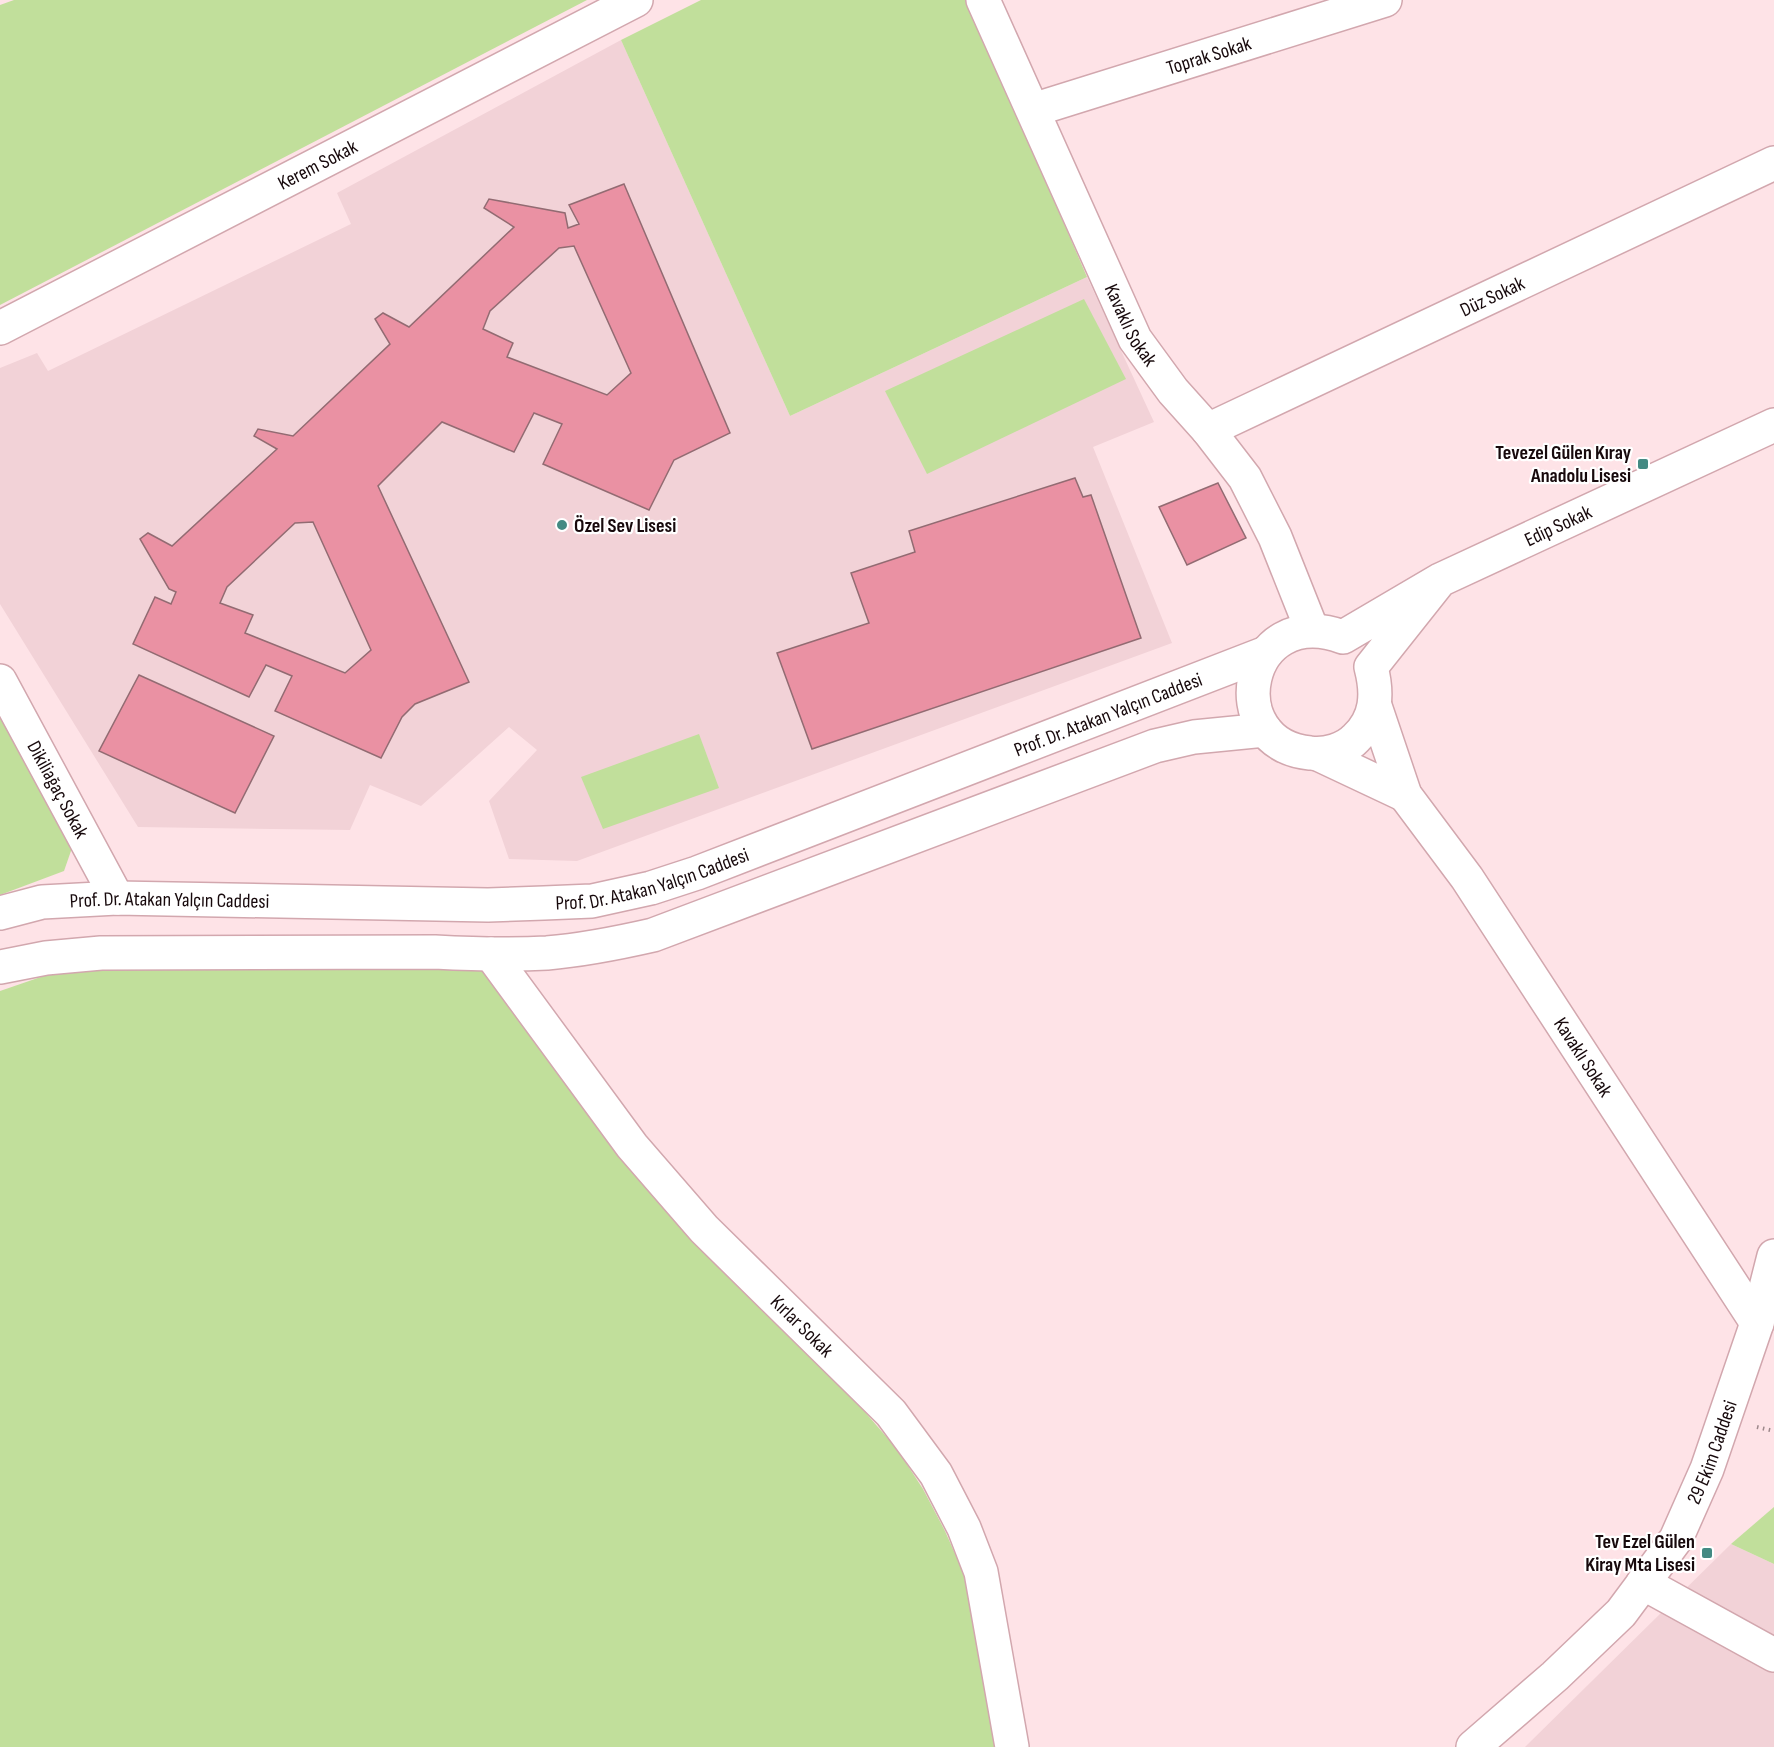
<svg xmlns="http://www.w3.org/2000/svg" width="1774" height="1747" font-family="'Sofia Sans Condensed',sans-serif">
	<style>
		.built { fill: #f2d2d7 }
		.green { fill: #c1df9b }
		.building { fill: #ea91a3; stroke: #926b72; stroke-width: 1.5; fill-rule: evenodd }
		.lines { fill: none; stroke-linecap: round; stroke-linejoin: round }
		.minor-casing { stroke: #d2a7ae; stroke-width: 36 }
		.major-casing { stroke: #d2a7ae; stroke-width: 36 }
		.path { stroke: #9d888b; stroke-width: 4; stroke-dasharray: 1.5 4.5; stroke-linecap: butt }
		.minor { stroke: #fff; stroke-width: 33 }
		.major { stroke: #fff; stroke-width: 33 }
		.poi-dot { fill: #438a83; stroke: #fff; stroke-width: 2 }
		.labels { text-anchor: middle; stroke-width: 4.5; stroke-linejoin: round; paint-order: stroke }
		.street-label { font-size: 20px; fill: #17090c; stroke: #fff }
		.poi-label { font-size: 20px; font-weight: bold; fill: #17090c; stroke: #fff; text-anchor: end }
	</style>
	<rect width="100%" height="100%" fill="#fee3e7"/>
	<g class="built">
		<polygon points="621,40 790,416 1087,277 1154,422 1093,447 1172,643 577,861 509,859 489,801 537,750 509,727 421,806 370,785 350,830 138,827 0,604 0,368 37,353 48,371 351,224 337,193"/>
		<polygon points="1731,1544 1774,1564 1774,1747 1525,1747"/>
	</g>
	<g class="green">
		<polygon points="14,0 587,0 0,305 0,5"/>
		<polygon points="701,0 968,0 1087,277 790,416 621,40"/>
		<polygon points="1084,299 1126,379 927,474 885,391"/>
		<polygon points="0,689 80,825 64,871 0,895"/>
		<polygon points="699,734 719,788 603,829 581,777"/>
		<polygon points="64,969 482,970 897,1449 923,1489 945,1531 964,1574 980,1622 1001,1747 0,1747 0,991"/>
		<polygon points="1774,1507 1774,1564 1731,1544"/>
	</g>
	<g class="building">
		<path d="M624 184 730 433 674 460 649 510 543 464 562 424 534 413 514 452 442 422 378 486 469 682 415 704 402 717 381 758 275 711 292 676 266 665 249 697 133 644 155 597 171 604 176 592 169 589 140 539 148 533 172 546 277 449 254 436 258 429 293 436 390 344 375 319 383 313 409 327 514 227 484 208 489 199 565 213 568 228 579 224 569 205ZM574 246 631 373 607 395 507 357 513 343 483 329 490 311 559 248ZM313 522 371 650 345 673 245 633 253 615 220 603 227 587 295 523Z"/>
		<polygon points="1075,478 1083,497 1091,495 1141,638 812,749 777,653 869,623 851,573 915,552 909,531"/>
		<polygon points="1218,483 1246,538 1187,565 1159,507"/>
		<polygon points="139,675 274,736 235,813 99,751"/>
	</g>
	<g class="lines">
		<g class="minor-casing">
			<g id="minor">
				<path id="s1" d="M983 0 1135 339 1173 391 1208 430 1245 478 1275 537 1312 630"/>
				<path id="s2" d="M1033 110 1385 0"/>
				<path id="s3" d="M0 328 636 0"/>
				<path id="s4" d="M1208 430 1774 163"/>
				<path id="s5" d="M0 681 117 898"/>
				<path id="s6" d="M1375 706 1405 795 1467 878 1757 1323"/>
				<polyline points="1318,754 1405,795"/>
				<path id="s7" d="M491 954 632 1146 704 1229 891 1413 936 1474 964 1528 981 1572 1012 1747"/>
				<polyline points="1643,1583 1774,1655"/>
				<path id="s8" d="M1473 1747 1555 1676 1621 1613 1676 1539 1707 1469 1757 1323 1774 1256"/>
			</g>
		</g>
		<g class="major-casing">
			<g id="major">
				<path id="s9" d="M1440 580 1371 667C1378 694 1377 718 1356 738 1345 750 1325 755 1310 753 1218 744 1244 601 1343 637L1440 580 1774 425"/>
				<path id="s10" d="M0 913 42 902 117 898 488 905 544 903 592 901 651 888 697 873 1266 653"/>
				<path d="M0 967 46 958 101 953 435 952C473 954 510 955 547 953 583 950 618 943 653 935L1155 746 1194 737 1265 730"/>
			</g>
		</g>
		<polyline class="path" points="1757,1427 1774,1431"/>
		<use href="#minor" class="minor"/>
		<use href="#major" class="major"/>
	</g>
	<g class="poi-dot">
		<rect x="1637" y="458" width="12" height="12" rx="3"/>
		<circle cx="562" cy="525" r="6"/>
		<rect x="1701" y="1547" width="12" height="12" rx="3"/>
	</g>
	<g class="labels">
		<g class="street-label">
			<text dy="7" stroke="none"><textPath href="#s2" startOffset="184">Toprak Sokak</textPath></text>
			<text dy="7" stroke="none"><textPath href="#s3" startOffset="357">Kerem Sokak</textPath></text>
			<text dy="7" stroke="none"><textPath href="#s4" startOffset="314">Düz Sokak</textPath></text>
			<text dy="7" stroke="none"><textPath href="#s1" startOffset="357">Kavaklı Sokak</textPath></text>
			<text dy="7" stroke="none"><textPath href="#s9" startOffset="698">Edip Sokak</textPath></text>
			<text dy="7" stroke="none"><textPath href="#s10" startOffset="1143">Prof. Dr. Atakan Yalçın Caddesi</textPath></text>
			<text dy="7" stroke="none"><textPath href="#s5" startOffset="123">Dikiliağaç Sokak</textPath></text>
			<text dy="7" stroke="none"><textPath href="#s10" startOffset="657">Prof. Dr. Atakan Yalçın Caddesi</textPath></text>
			<text dy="7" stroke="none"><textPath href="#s10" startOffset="171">Prof. Dr. Atakan Yalçın Caddesi</textPath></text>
			<text dy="7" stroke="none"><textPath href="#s6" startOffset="411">Kavaklı Sokak</textPath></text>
			<text dy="7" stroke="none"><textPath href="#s7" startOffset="486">Kırlar Sokak</textPath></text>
			<text dy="7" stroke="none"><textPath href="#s8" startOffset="386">29 Ekim Caddesi</textPath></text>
		</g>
		<g class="poi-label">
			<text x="1631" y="459">Tevezel Gülen Kıray<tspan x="1631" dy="23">Anadolu Lisesi</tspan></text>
			<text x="574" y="532" text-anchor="start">Özel Sev Lisesi</text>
			<text x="1695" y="1548">Tev Ezel Gülen<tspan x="1695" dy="23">Kiray Mta Lisesi</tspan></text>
		</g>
	</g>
</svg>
